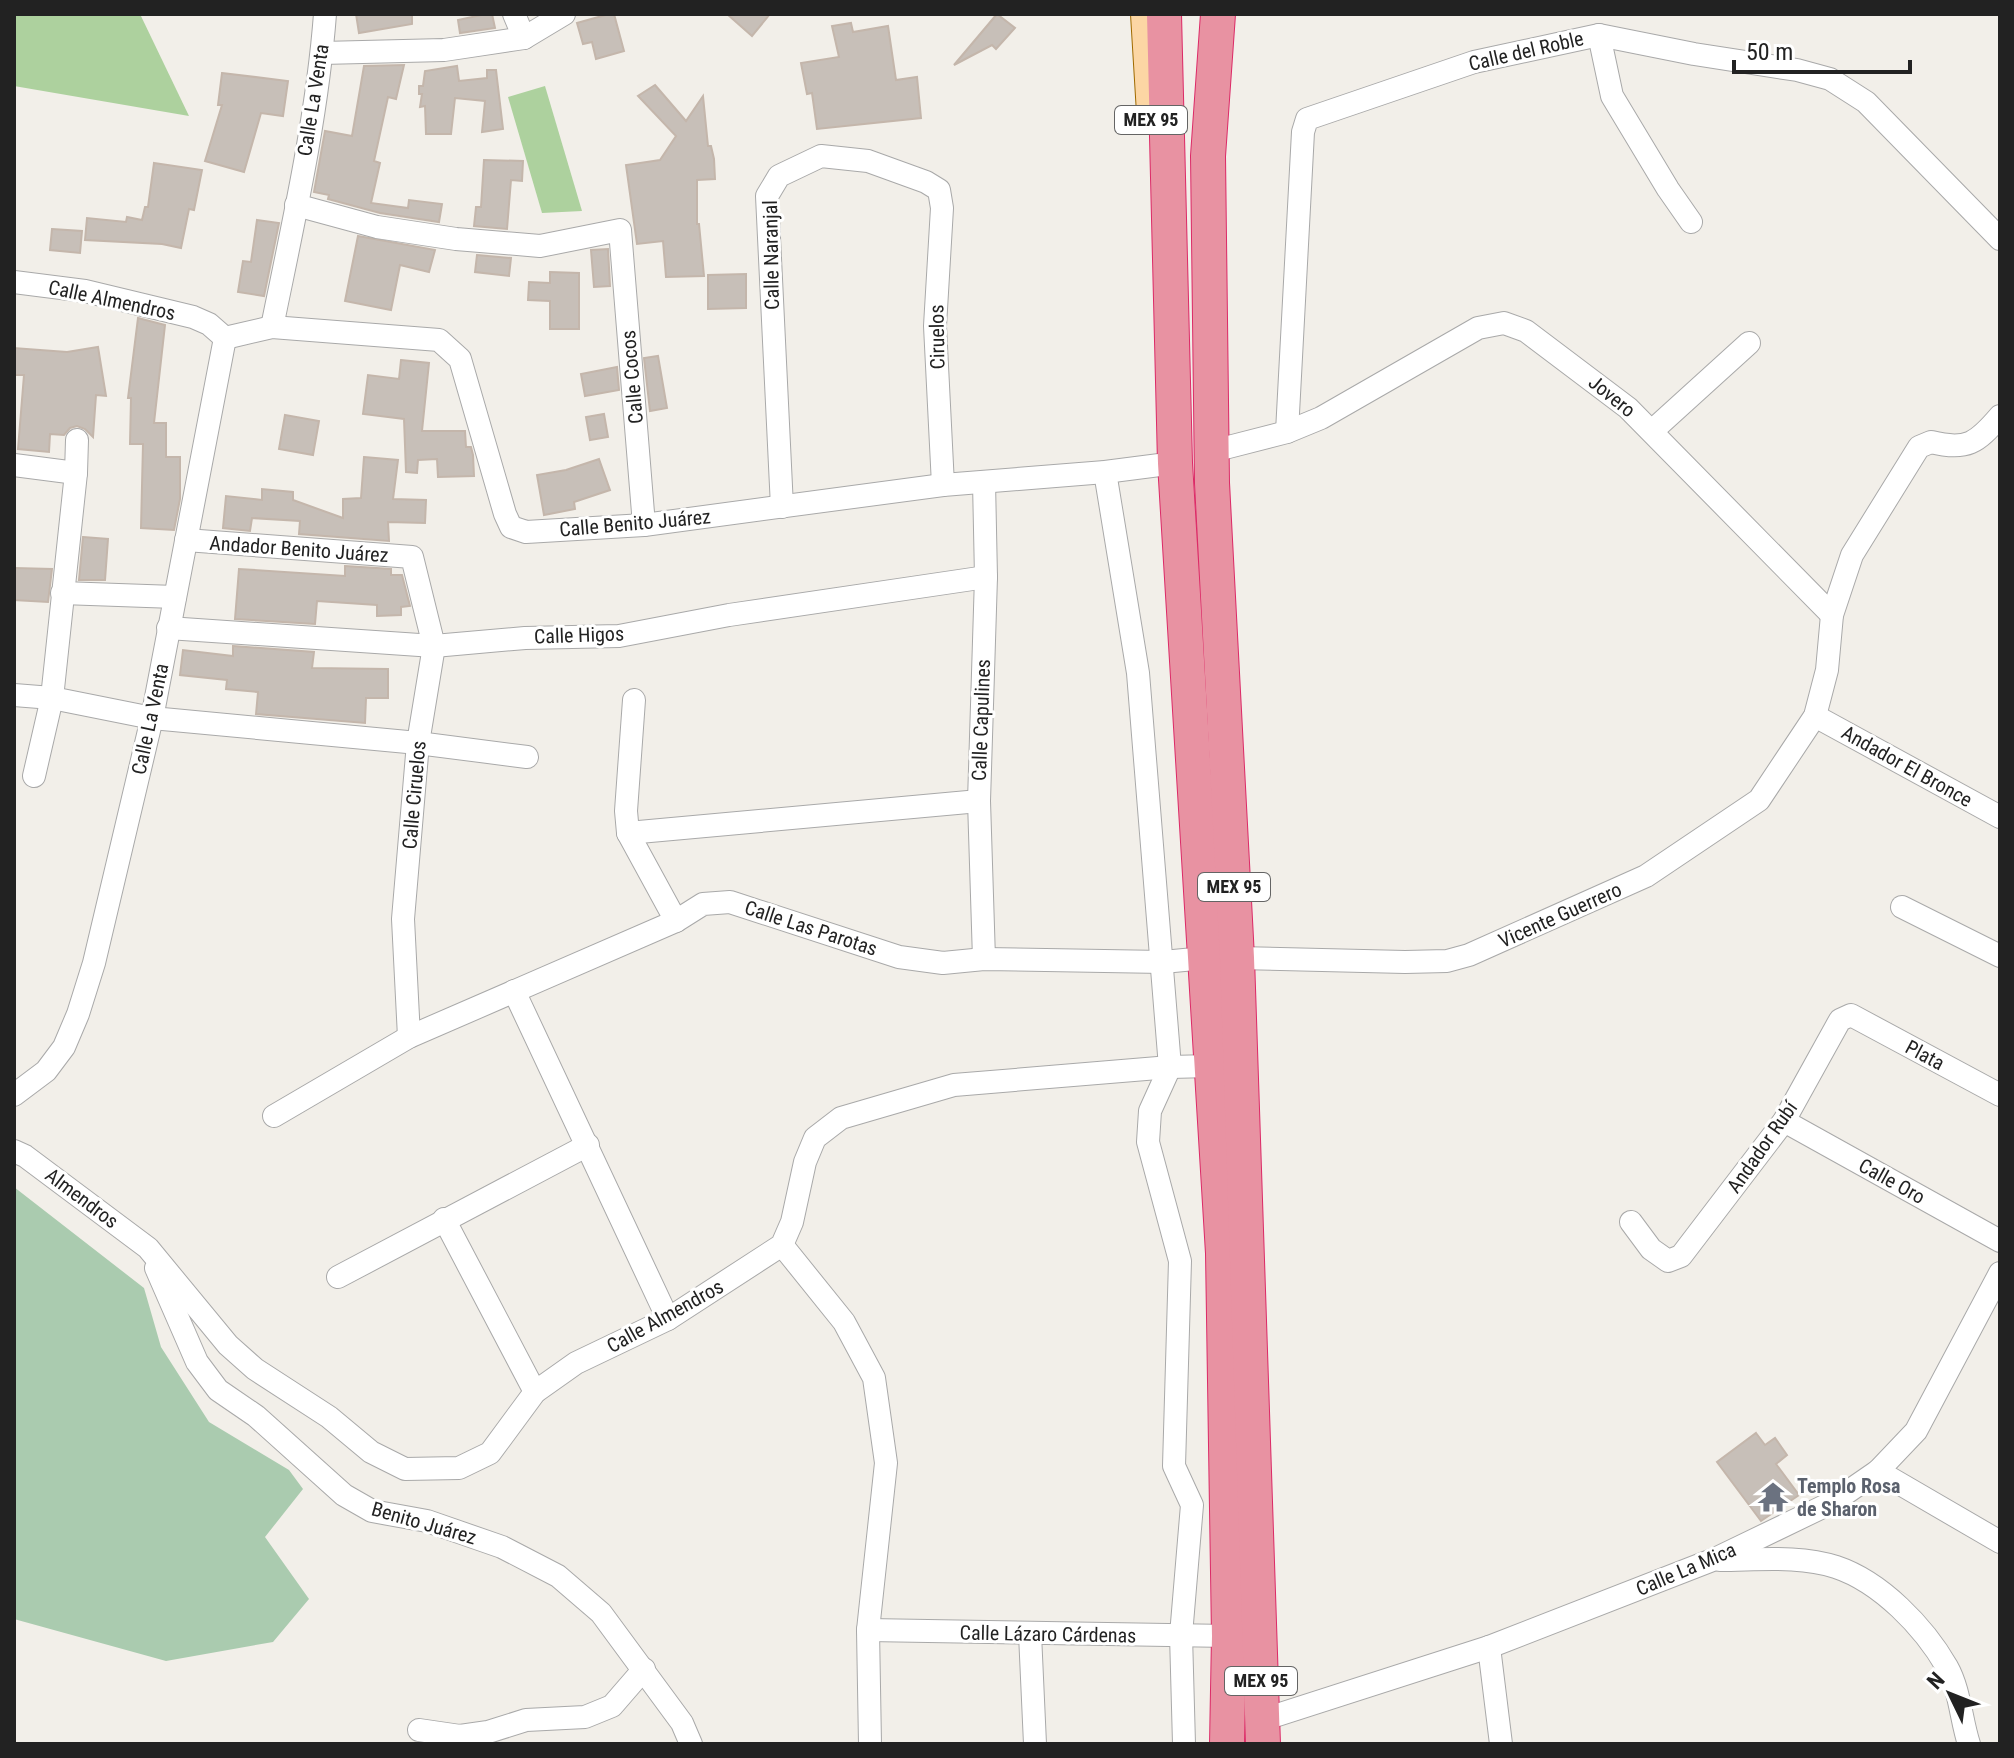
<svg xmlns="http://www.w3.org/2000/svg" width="2014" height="1758" font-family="'Roboto Condensed',sans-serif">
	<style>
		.forest { fill: #add19e }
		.cemetery { fill: #aacbaf }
		.building { fill: #c7bfb8; stroke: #c4b6ab; stroke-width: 2 }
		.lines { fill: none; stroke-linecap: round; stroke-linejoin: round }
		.minor-casing { stroke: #a9a9a9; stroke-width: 24 }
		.major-casing { stroke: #a06b00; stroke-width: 30 }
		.highway-casing { stroke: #dc2a67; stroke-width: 36 }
		.minor { stroke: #fff; stroke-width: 22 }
		.major { stroke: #fcd6a4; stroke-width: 28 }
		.highway { stroke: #e892a2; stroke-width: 34 }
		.labels { text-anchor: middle; stroke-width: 6; stroke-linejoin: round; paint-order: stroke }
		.shield { fill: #fff; stroke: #646464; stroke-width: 2 }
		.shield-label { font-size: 18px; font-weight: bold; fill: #222 }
		.street-label { font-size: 20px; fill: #222; stroke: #fff }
		.worship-label { font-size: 20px; font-weight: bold; fill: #5b616d; stroke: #fff; text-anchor: start }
	</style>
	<rect width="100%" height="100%" fill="#f2efe9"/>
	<g class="forest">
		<polygon points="14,14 140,14 189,116 14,86"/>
		<polygon points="545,86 582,211 542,213 508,97"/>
	</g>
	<polygon class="cemetery" points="14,1187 144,1288 161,1347 209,1422 289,1470 303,1489 265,1537 309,1599 273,1642 166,1661 14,1619"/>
	<g class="building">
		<polygon points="356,14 412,14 412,24 359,33"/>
		<polygon points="486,14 492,14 495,28 460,33 458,20"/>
		<polygon points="609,14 614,14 624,51 596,59 592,42 583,44 577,23"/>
		<polygon points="727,14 770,14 752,36"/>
		<polygon points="997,14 1015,28 996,49 992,45 954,65"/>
		<polygon points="851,23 853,32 888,26 896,80 917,77 921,118 817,129 812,93 807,94 801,63 839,57 832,26"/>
		<polygon points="404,65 396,99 388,97 374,161 380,163 371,203 408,208 409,200 442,204 439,222 380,213 328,199 329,195 314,192 325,131 352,136 364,66"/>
		<polygon points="457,66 459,81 487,78 487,70 496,70 503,129 482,132 485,101 455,98 451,134 426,134 425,106 420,107 422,94 419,94 419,86 423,86 425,71"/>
		<polygon points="222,73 288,81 283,116 261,113 244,172 205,161 222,105 218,105"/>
		<polygon points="655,85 686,121 703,96 708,146 711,146 714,159 715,179 697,180 697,224 699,224 704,276 666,277 663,241 637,244 626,165 660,160 676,136 638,96"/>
		<polygon points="484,160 523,161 522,181 511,180 507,229 474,226 476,207 481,207"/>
		<polygon points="154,163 202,170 194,210 189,209 181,248 162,244 85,240 87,218 126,222 127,217 142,220 145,207 148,207"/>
		<polygon points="257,220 279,223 264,296 238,292 243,261 251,262"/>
		<polygon points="52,229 82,231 80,253 50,250"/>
		<polygon points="358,236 435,250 429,272 400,265 391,310 345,301"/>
		<polygon points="608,249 610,286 594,287 591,250"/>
		<polygon points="477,255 511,258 509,276 475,272"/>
		<polygon points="550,272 579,273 579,329 550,329 550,301 528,300 529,282 550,283"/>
		<polygon points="746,274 746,308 708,309 708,275"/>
		<polygon points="138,318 165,325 154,423 166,423 166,457 180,457 180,499 174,530 141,528 143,444 130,444 131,398 128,398"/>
		<polygon points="98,347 106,396 96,395 93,437 85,429 77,426 70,428 64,435 50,434 49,452 18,449 24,375 14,375 14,348 67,352"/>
		<polygon points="658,356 667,408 650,411 644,358"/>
		<polygon points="401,360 429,363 422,431 465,431 466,447 471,447 473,455 474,476 438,477 437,459 418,460 417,473 406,472 404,419 363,414 368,375 399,379"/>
		<polygon points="617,367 619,390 585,396 581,374"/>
		<polygon points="604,414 608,437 590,440 586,417"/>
		<polygon points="285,415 319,421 313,455 279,449"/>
		<polygon points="364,457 398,460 393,499 426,500 425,523 388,522 389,541 299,534 300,521 252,518 250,531 223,528 226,496 262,500 262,489 293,492 293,500 343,518 343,499 361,498"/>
		<polygon points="599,459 610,490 574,502 575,509 544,515 537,475 566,470"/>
		<polygon points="83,537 108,539 105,580 79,580"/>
		<polygon points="345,566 391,569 391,575 402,575 410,606 401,607 401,615 377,616 377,605 317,601 315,624 235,619 239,569 345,576"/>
		<polygon points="14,568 52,569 48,602 14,600"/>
		<polygon points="233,646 314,652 312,668 388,669 388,698 366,698 365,723 256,714 258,692 226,689 227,680 180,675 183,650 233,656"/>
		<polygon points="1756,1433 1765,1445 1775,1438 1787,1455 1776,1464 1799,1495 1761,1521 1717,1462"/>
	</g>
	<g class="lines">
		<g class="minor-casing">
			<g id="minor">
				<polyline points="514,14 524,38"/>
				<polyline points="1599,35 1612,96 1668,189 1691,222"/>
				<polyline points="322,53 444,50 524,38 564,14"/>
				<polyline points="296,205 377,227 456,239 540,246 620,230 644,525"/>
				<polyline points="14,282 85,291 193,317 209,324 225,338 152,718 94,963 78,1014 64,1047 46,1071 14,1095"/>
				<path d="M272 327C293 224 317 119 325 14"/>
				<polyline points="225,338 272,327 439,340 460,359 505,514 511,527 526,532 644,525 943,485 1105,472 1175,463"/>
				<polyline points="1652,431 1749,343"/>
				<polyline points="1287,432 1303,132 1307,119 1474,62 1599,35 1694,54 1797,70 1830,79 1866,102 2000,239"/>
				<polyline points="1213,451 1287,432 1321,418 1478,328 1504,323 1526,331 1628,408 1832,615"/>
				<polyline points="14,465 76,473"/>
				<polyline points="1105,472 1138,673 1170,1067 1150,1111 1148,1142 1180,1261 1174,1466 1192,1505 1181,1635 1184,1744"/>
				<polyline points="984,482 986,577 979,801 984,959"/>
				<polyline points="782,507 767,196 779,176 821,156 868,161 926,182 939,190 942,208 935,326 943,485"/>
				<polyline points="186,540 412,557 434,646 418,743 403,919 409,1037"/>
				<polyline points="62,593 175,597"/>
				<polyline points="168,628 434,646 525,638 619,636 729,615 986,577"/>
				<polyline points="14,695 52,698 152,718 418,743 527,757"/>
				<polyline points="634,700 626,811 628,833 676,921"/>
				<polyline points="1815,716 2000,817"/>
				<polyline points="34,776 52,698 76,473 77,440"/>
				<polyline points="628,833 979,801"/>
				<polyline points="1902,907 2000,956"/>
				<path d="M1237 958 1405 962 1447 961 1469 955 1646 876 1759 800 1815 716 1827 670 1832 615 1852 555 1919 447 1931 442C1967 451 1977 443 2000 416"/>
				<polyline points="514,991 668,1319"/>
				<polyline points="274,1116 409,1037 676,921 703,904 730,902 899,957 943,963 984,959 1163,962 1205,958"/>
				<polyline points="1784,1121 2000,1241"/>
				<polyline points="14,1151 25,1156 148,1248 228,1345 255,1369 329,1417 371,1452 405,1469 459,1468 490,1453 535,1392 576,1363 668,1319 782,1245 792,1222 805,1162 815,1138 841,1118 954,1085 1170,1067 1211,1066"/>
				<polyline points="444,1219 535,1392"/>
				<polyline points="1631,1222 1651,1249 1668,1261 1681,1256 1784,1121 1840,1020 1851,1015 2000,1095"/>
				<polyline points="782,1245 844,1322 874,1378 886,1463 868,1630 870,1744"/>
				<polyline points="156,1268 197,1362 218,1390 256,1416 344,1495 372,1511 427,1521 502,1547 558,1576 601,1613 682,1723 691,1744"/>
				<polyline points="338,1277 588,1145"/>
				<polyline points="1878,1471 2000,1542"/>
				<path d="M1720 1560C1757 1560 1800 1555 1836 1567 1881 1582 1924 1627 1947 1667 1960 1690 1961 1720 1969 1744"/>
				<polyline points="868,1630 1229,1636"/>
				<polyline points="1030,1634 1035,1744"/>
				<polyline points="1489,1647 1501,1744"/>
				<polyline points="1262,1720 1489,1647 1715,1559 1833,1502 1878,1471 1916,1431 2000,1273"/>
				<polyline points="419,1730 460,1736 488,1732 526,1720 585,1717 612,1706 644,1669"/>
			</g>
		</g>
		<g class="major-casing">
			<polyline id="major" points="1145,14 1151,113"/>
		</g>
		<g class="highway-casing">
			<g id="highway">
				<polyline points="1164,14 1175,463 1223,1253 1229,1636 1227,1744"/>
				<polyline points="1218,14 1208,156 1212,483 1237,958 1263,1744"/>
			</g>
		</g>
		<use href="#minor" class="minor"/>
		<use href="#major" class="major"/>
		<use href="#highway" class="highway"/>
	</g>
	<defs>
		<g id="temple-bare" transform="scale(2.4)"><path d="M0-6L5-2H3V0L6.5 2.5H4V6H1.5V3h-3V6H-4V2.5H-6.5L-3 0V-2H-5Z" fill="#6b7280" stroke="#fff" stroke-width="2.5" paint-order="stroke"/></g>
	</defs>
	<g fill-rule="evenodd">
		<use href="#temple-bare" x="1773" y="1497"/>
	</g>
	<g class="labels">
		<g class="shield">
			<rect x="1115" y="106" width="72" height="28" rx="6"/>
			<rect x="1198" y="873" width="72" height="28" rx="6"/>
			<rect x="1225" y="1667" width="72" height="28" rx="6"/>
		</g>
		<g class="shield-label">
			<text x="1151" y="126">MEX 95</text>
			<text x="1234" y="893">MEX 95</text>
			<text x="1261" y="1687">MEX 95</text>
		</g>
		<g class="street-label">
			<text transform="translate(1526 51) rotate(-13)" y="7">Calle del Roble</text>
			<text transform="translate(313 100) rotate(-81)" y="7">Calle La Venta</text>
			<text transform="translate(771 255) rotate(-91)" y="7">Calle Naranjal</text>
			<text transform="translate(112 300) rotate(12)" y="7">Calle Almendros</text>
			<text transform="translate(937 337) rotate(-91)" y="7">Ciruelos</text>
			<text transform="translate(632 377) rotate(-95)" y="7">Calle Cocos</text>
			<text transform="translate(1612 396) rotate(39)" y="7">Jovero</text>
			<text transform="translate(635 523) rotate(-5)" y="7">Calle Benito Juárez</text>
			<text transform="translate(299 549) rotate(4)" y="7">Andador Benito Juárez</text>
			<text transform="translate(579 635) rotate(-2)" y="7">Calle Higos</text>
			<text transform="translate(150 719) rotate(-78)" y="7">Calle La Venta</text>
			<text transform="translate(981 720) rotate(-88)" y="7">Calle Capulines</text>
			<text transform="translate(1907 766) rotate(29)" y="7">Andador El Bronce</text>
			<text transform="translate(414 795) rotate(-85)" y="7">Calle Ciruelos</text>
			<text transform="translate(1560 915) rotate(-24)" y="7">Vicente Guerrero</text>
			<text transform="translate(811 928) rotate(18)" y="7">Calle Las Parotas</text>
			<text transform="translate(1925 1055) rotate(28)" y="7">Plata</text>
			<text transform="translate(1762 1147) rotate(-55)" y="7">Andador Rubí</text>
			<text transform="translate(1892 1181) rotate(29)" y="7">Calle Oro</text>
			<text transform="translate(82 1198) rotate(37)" y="7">Almendros</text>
			<text transform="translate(665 1316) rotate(-29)" y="7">Calle Almendros</text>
			<text transform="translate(424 1523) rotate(16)" y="7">Benito Juárez</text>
			<text transform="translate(1686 1569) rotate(-23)" y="7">Calle La Mica</text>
			<text transform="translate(1048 1634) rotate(1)" y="7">Calle Lázaro Cárdenas</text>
		</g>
		<g class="worship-label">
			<text x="1797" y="1493">Templo Rosa<tspan x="1797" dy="23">de Sharon</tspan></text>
		</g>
	</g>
	<rect width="2014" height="1758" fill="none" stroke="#222222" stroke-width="32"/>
	<g transform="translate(1950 1694) rotate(313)" stroke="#ffffff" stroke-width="6" paint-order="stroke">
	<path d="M0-6L14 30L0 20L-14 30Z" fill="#222222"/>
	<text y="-12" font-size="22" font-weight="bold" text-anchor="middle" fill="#222222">N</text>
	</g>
	<path d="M1734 60v12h176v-12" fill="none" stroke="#222222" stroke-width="4"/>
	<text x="1746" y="60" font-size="24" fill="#222222" stroke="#ffffff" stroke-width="6" paint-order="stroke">50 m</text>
</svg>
